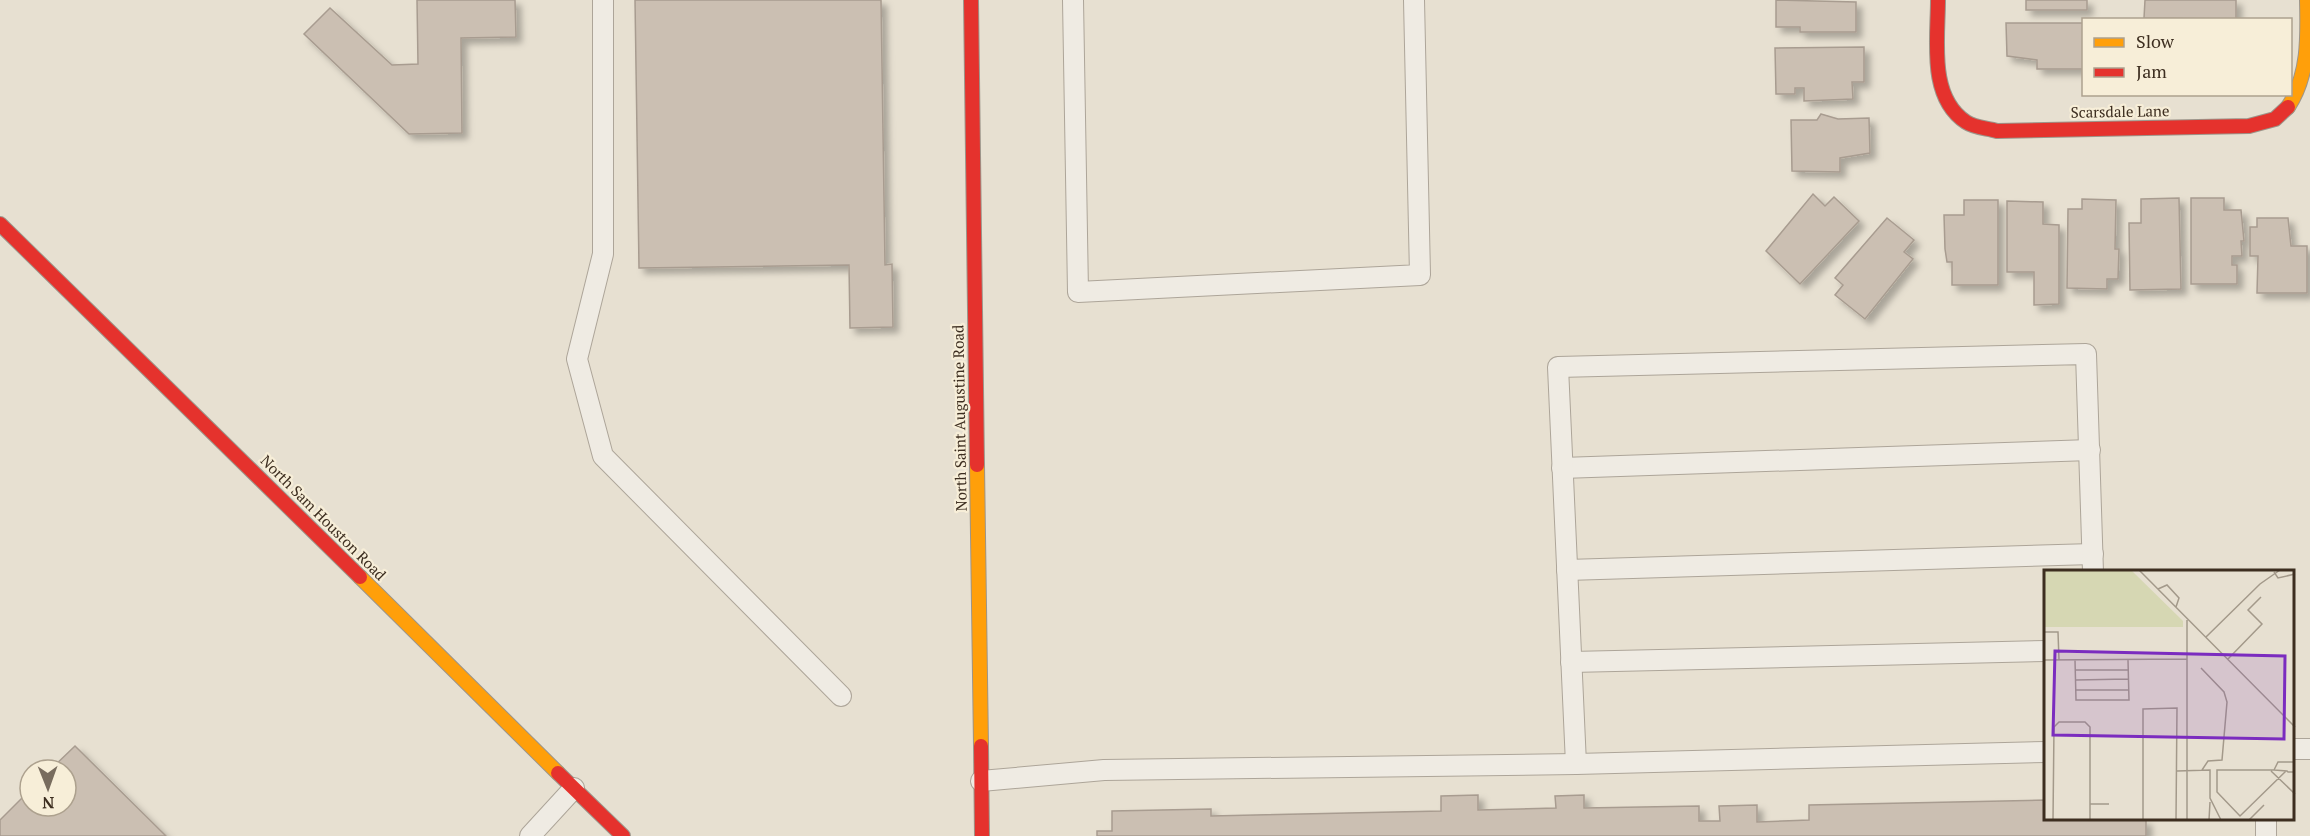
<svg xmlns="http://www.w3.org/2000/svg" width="2310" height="836" font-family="'PT Serif',serif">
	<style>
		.building { fill: #cbbfb2; stroke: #a89c90; stroke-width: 1.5; filter: url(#shadow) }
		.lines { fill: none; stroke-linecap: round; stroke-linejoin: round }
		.lane-casing { stroke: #ada599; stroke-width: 22 }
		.slow-casing { stroke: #9c958a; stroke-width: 16 }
		.jam-casing { stroke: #9c958a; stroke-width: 16 }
		.lane { stroke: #efebe3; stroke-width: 20 }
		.slow { stroke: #ff9f0a; stroke-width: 14 }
		.jam { stroke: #e5322d; stroke-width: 14 }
		.labels { text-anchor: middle; stroke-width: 4.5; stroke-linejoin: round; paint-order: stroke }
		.street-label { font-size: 15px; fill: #3d2e20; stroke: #f7eed8 }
		.inset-road { fill: none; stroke: #a3998a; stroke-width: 1.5 }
		.view { fill: #7b2cbf; fill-opacity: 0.15; stroke: #7b2cbf; stroke-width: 3 }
		.inset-edge { fill: none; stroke: #3d2e20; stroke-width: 3 }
	</style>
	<defs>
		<filter id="shadow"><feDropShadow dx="5.5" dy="5.5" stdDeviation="3" flood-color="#0004"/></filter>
	</defs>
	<rect width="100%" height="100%" fill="#e7e0d1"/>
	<g class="building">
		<polygon points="417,0 515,0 516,37 461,38 462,133 409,134 304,34 330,8 392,65 418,64"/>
		<polygon points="635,0 881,0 885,265 892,264 893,327 850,328 849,265 639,268"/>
		<polygon points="1776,0 1856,2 1856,32 1800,32 1800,27 1776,27"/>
		<rect x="2026" y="0" width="61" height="10"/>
		<polygon points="2145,0 2236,0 2236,19 2144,18"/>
		<polygon points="2006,23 2084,23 2084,69 2037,69 2037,60 2007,56"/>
		<polygon points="1864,47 1864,82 1852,82 1853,99 1804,101 1804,88 1795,88 1795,94 1776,94 1775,48"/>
		<polygon points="1821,114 1838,119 1869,118 1870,153 1840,158 1840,172 1792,171 1791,120 1817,120"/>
		<polygon points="1813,194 1825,206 1834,197 1859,221 1800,284 1766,251"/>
		<polygon points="2179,198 2181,289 2130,290 2129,223 2141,223 2141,199"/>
		<polygon points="2191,198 2224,198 2224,210 2241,210 2244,241 2241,241 2242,256 2232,256 2232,265 2237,265 2237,284 2191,284"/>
		<polygon points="2082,199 2116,200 2115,249 2119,249 2118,279 2107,279 2107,289 2067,288 2068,209 2082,209"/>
		<polygon points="1964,200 1998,200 1998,285 1952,285 1952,262 1947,262 1945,249 1944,215 1964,215"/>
		<polygon points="2007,201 2043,202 2043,224 2059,225 2059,304 2034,305 2034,272 2007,272"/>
		<polygon points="1887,218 1914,240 1904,252 1913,259 1865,319 1835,295 1843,285 1835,278"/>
		<polygon points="2257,218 2288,218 2291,246 2307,246 2307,293 2257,293 2258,256 2250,256 2250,227 2257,227"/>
		<polygon points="75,746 166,836 0,836 0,820 30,790 30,806 66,806 66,770 50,770"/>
		<polygon points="1478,795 1478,810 1556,808 1555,796 1584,795 1584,808 1699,806 1699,821 1720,821 1719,806 1757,805 1757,822 1809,820 1809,805 2046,800 2046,820 2146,820 2146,836 1097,836 1097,831 1112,831 1112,811 1211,809 1211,816 1441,811 1441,796"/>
	</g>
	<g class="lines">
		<g class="lane-casing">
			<g id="lane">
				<polyline points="603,0 603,254 577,359 603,456 841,696"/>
				<polyline points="1073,0 1078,292 1420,275 1414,0"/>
				<polyline points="1562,468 2090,450"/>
				<polyline points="1567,570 2093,554"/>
				<polyline points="1571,662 2046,651"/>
				<polyline points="2294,749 2310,749"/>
				<polyline points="1576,764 1558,367 2086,354 2093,572"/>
				<polyline points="981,781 1104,770 1576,764 2046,752"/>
				<polyline points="2266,820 2266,836"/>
				<polyline points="530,836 574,788"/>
			</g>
		</g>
		<g class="slow-casing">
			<g id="slow">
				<path d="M2288 107C2309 75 2308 37 2307 0"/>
				<polyline points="977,465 981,746"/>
				<polyline points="360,577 558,773"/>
			</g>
		</g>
		<g class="jam-casing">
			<g id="jam">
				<polyline points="971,0 977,465"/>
				<path d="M1938 0C1938 39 1928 97 1966 122 1975 128 1987 128 1997 131L2249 126 2275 119 2288 107"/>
				<polyline points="0,224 360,577"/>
				<polyline points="981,746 982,836"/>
				<polyline points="558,773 623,836"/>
			</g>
		</g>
		<use href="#lane" class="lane"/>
		<use href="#slow" class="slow"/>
		<use href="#jam" class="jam"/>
	</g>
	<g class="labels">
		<g class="street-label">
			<text transform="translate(2120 112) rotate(-1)" y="5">Scarsdale Lane</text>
			<text transform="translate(960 418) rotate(-91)" y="5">North Saint Augustine Road</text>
			<text transform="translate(323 518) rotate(45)" y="5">North Sam Houston Road</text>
		</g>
	</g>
	<g transform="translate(2044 570)">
		<rect width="250" height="250" fill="#e7e0d1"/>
		<path d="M0 0H87L139 51V57H0Z" fill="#d6d7b3"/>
		<path class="inset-road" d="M95 0 251 157M230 2 234 8 251 4M114 19 123 15 135 28 132 37M0 62H14L15 90M162 67 216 14 236 0M184 89 218 54 204 40 217 27M0 90 143 89M31 90 32 130H85L84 90M157 98 180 122 183 132 178 190 164 191 158 200M32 100H84M32 110 84 109M32 120H85M230 200 234 192H251M133 201 166 200V228L177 250M227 201 251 224M242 201 196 246 173 222V200H230L243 201 244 202H251M46 234H65M9 250 10 157 15 152H41L46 157V250M99 250V139L133 138 132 250M143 250V50M165 250 166 232M205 250 220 235"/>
		<path class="view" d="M11 81 241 86 240 169 9 165Z"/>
		<rect width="250" height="250" class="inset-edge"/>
	</g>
	<rect x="2082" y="18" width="210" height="78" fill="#f7eed8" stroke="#ada18e" stroke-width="1.5"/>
	<rect x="2094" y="38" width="30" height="9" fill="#ff9f0a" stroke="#ada18e" stroke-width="1.5"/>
	<text x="2136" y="48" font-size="18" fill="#3d2e20">Slow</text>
	<rect x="2094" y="68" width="30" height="9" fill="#e5322d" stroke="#ada18e" stroke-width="1.5"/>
	<text x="2136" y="78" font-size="18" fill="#3d2e20">Jam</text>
	<g transform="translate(48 788) rotate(179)"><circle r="28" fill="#f7eed8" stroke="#ada18e" stroke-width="1.5"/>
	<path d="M0-4.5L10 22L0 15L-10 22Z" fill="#786c5e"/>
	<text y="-9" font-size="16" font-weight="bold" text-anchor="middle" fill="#3d2e20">N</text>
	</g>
</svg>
